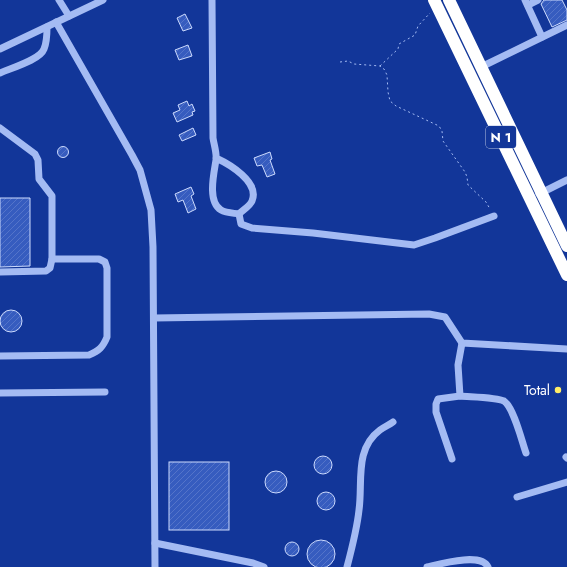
<svg xmlns="http://www.w3.org/2000/svg" width="567" height="567" font-family="Jost,sans-serif">
	<style>
		.building { fill: url(#building-hatch); stroke: #ccdafd }
		.lines { fill: none; stroke-linecap: round; stroke-linejoin: round }
		.path { stroke: #a4bbf3; stroke-width: 1; stroke-dasharray: 2 3; stroke-linecap: butt }
		.minor { stroke: #a4bbf3; stroke-width: 7 }
		.highway { stroke: #fff; stroke-width: 12 }
		.poi-dot { fill: #ffed67; stroke: #123699; stroke-width: 1.5 }
		.labels { text-anchor: middle; stroke-width: 4; stroke-linejoin: round; paint-order: stroke }
		.shield { fill: #123699; stroke: #b8c3e0; stroke-width: 1 }
		.shield-label { font-size: 13px; font-weight: bold; fill: #fff }
		.poi-label { font-size: 14px; fill: #fff; stroke: #123699; text-anchor: end }
	</style>
	<defs>
		<pattern id="building-hatch" width="6" height="6" patternUnits="userSpaceOnUse"><rect width="6" height="6" fill="#365cbf"/><path d="M-1 1l2-2M0 6l6-6M5 7l2-2" fill="none" stroke="#5474c9"/></pattern>
	</defs>
	<rect width="100%" height="100%" fill="#123699"/>
	<g class="building">
		<polygon points="544,0 562,0 567,10 567,20 552,27 541,4"/>
		<polygon points="185,14 192,28 183,31 177,18"/>
		<polygon points="188,45 192,56 179,60 175,50"/>
		<polygon points="187,101 189,106 192,104 195,111 192,112 193,115 177,122 173,113 180,110 178,105"/>
		<polygon points="193,128 196,135 182,141 179,135"/>
		<circle cx="63" cy="152" r="5.5"/>
		<polygon points="270,152 272,159 270,160 275,174 267,177 262,165 257,166 254,158"/>
		<polygon points="191,187 194,194 191,196 196,209 188,213 183,200 178,202 175,194"/>
		<polygon points="0,198 30,198 30,266 0,267"/>
		<circle cx="11" cy="321" r="11"/>
		<circle cx="323" cy="465" r="9"/>
		<rect x="169" y="462" width="60" height="68"/>
		<circle cx="276" cy="482" r="11"/>
		<circle cx="326" cy="501" r="9"/>
		<circle cx="321" cy="554" r="14"/>
		<circle cx="292" cy="549" r="7"/>
	</g>
	<g class="lines">
		<g class="path">
			<polyline points="340,62 348,61 354,64 380,66 384,69 387,75 388,92 390,101 396,106 439,126 442,131 443,141 465,172 467,177 468,185 486,202 490,209"/>
			<polyline points="380,66 398,49 399,44 415,35 418,26 430,13"/>
		</g>
		<g class="minor">
			<polyline points="59,0 69,16"/>
			<path d="M212 0 213 138C214 145 217 153 216 160 214 173 207 202 221 210 226 213 233 213 239 214 243 210 250 206 252 201 260 182 229 164 216 158"/>
			<polyline points="525,0 542,37"/>
			<polyline points="528,5 538,0"/>
			<polyline points="56,22 132,155 140,170 151,210 153,247 155,567"/>
			<polyline points="0,49 103,0"/>
			<polyline points="481,67 567,25"/>
			<path d="M0 73C11 68 40 60 44 49 47 42 47 34 47 27"/>
			<path d="M0 128 35 154 38 160 39 179 52 196V259H99L105 262 107 268V337C103 347 99 351 89 355L0 356"/>
			<polyline points="539,194 567,180"/>
			<polyline points="239,214 241,224 252,228 313,233 414,245 435,238 494,216"/>
			<polyline points="0,272 46,271 50,268 52,259"/>
			<polyline points="154,318 429,314 445,317 462,343 567,349"/>
			<polyline points="0,393 105,392"/>
			<path d="M460 396C469 397 496 397 504 401 514 408 522 442 526 453"/>
			<polyline points="566,457 567,458"/>
			<polyline points="452,459 436,412 436,404 438,399 460,396 458,365 462,343"/>
			<polyline points="517,497 567,482"/>
			<polyline points="155,543 253,563 264,567"/>
			<path d="M347 567C352 548 357 529 359 510 363 483 354 449 380 430 384 427 389 425 393 422"/>
			<path d="M427 567C440 564 481 552 488 567"/>
		</g>
		<g class="highway">
			<polyline points="434,0 567,275"/>
			<polyline points="449,0 567,246"/>
		</g>
	</g>
	<circle class="poi-dot" cx="558" cy="390" r="4"/>
	<g class="labels">
		<rect class="shield" x="486" y="126" width="30" height="22" rx="3"/>
		<g class="shield-label">
			<text x="501" y="142">N 1</text>
		</g>
		<g class="poi-label">
			<text x="550" y="395">Total</text>
		</g>
	</g>
</svg>
